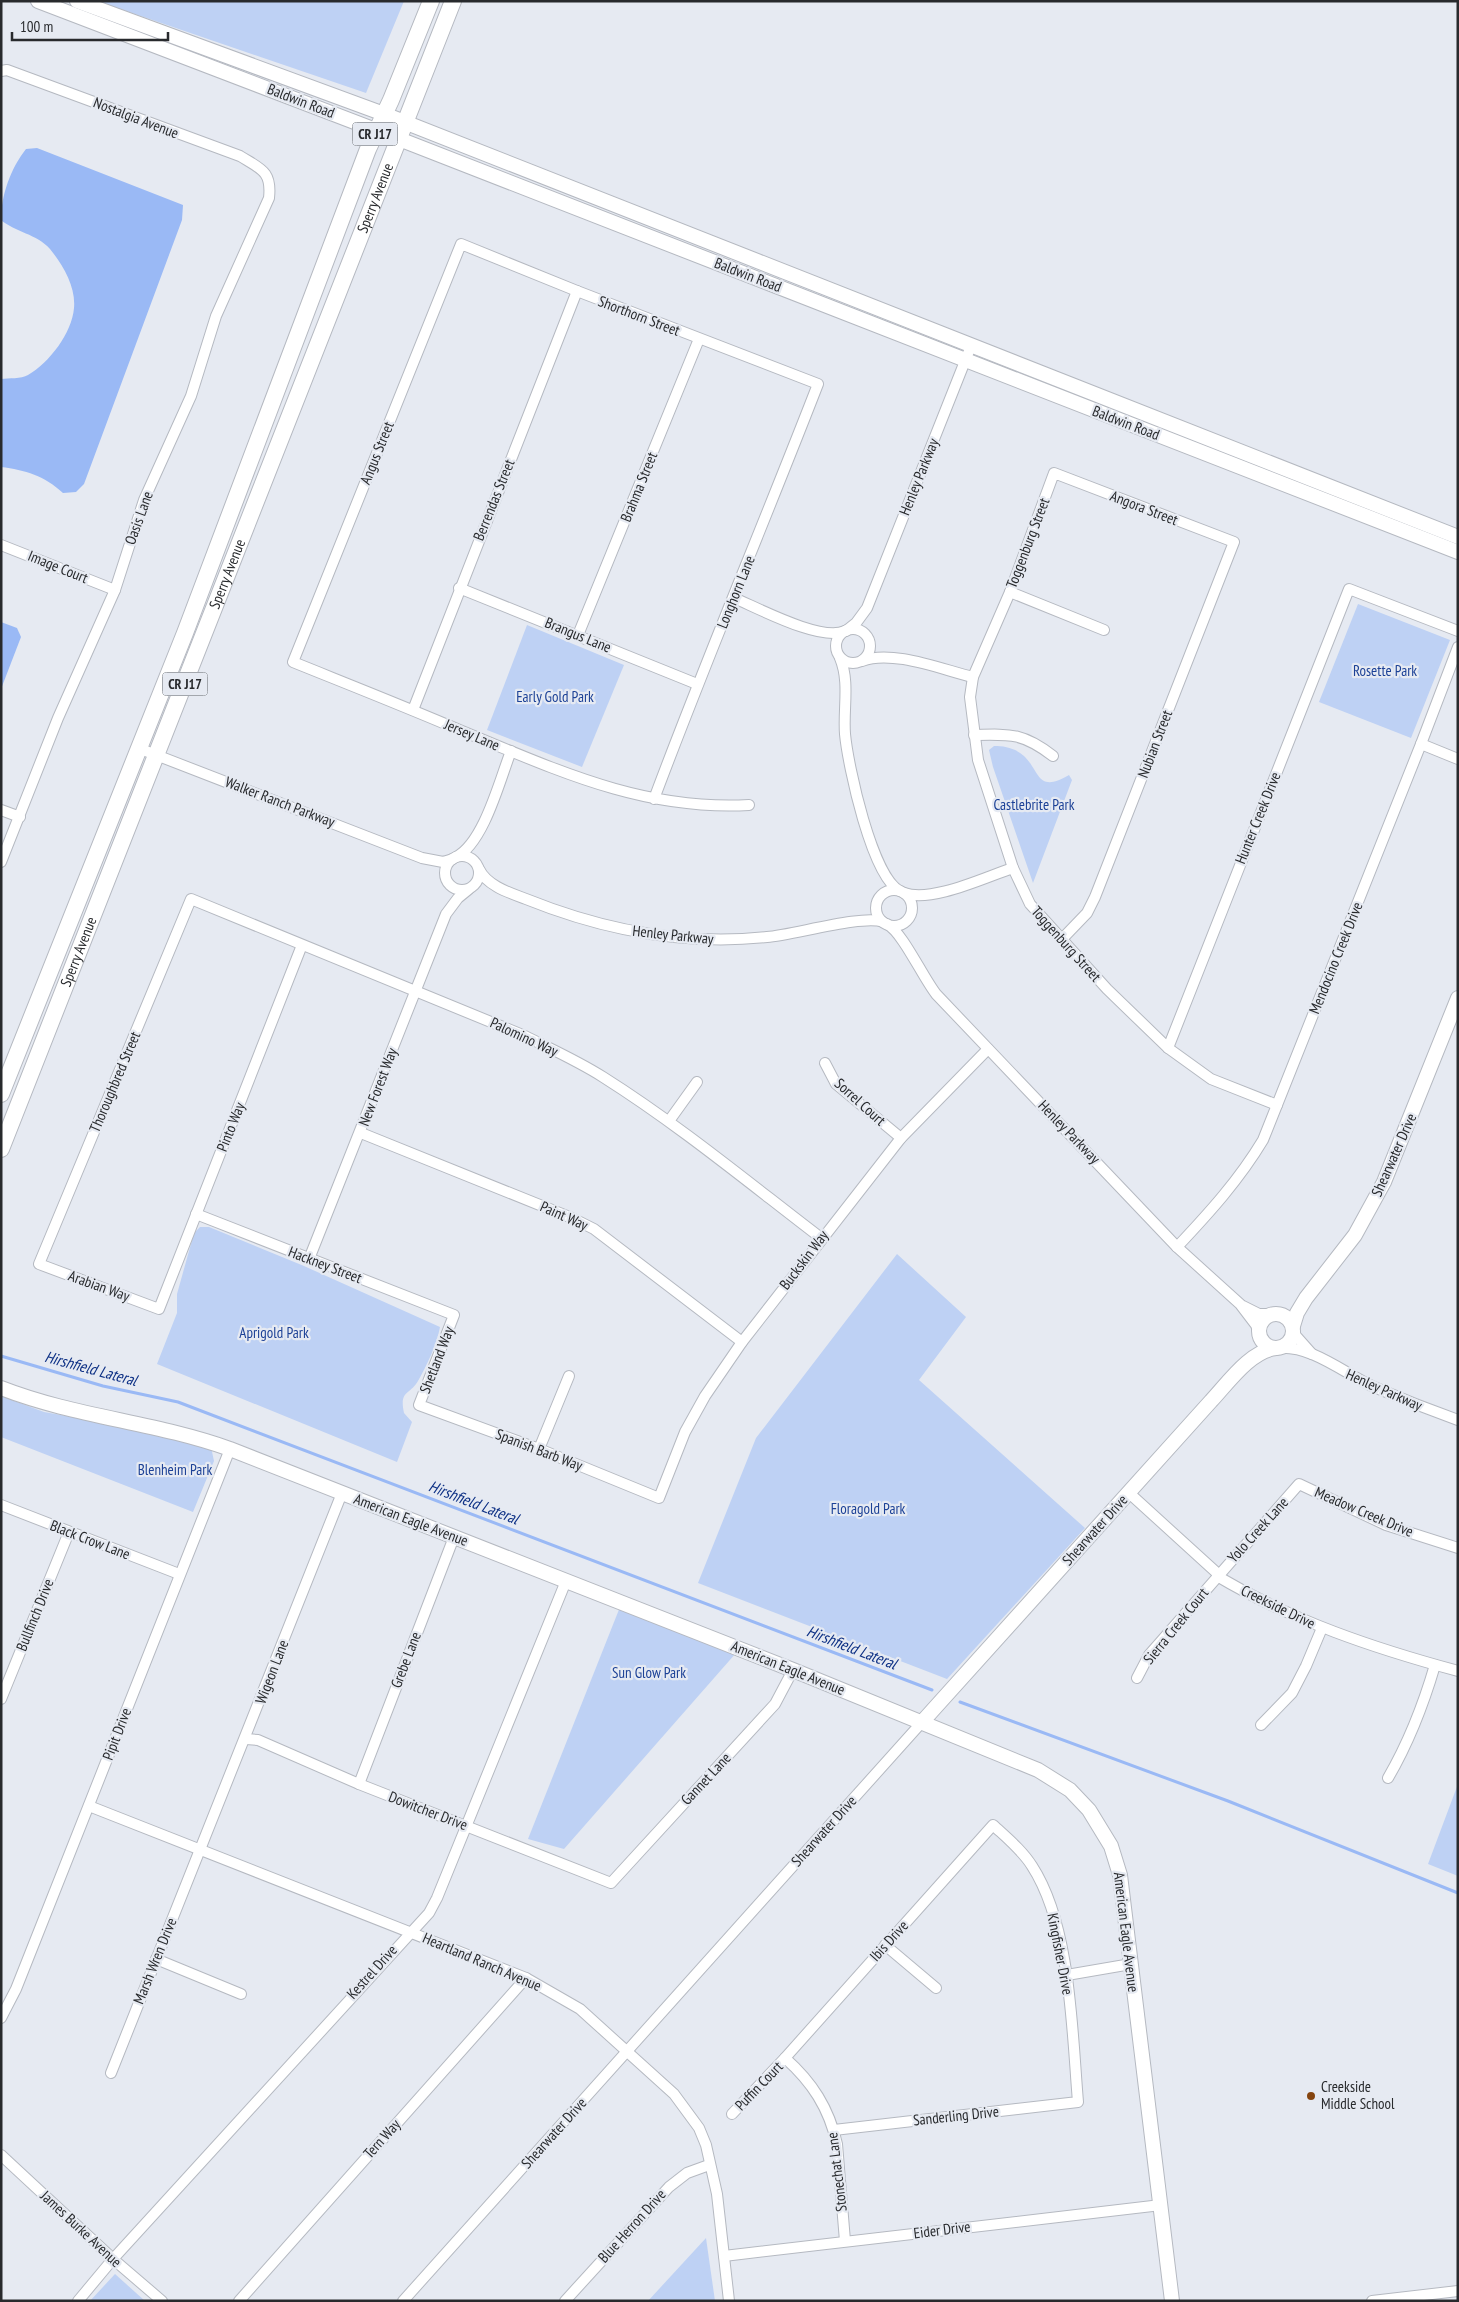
<svg xmlns="http://www.w3.org/2000/svg" width="1459" height="2302" font-family="'PT Sans Narrow',sans-serif">
	<style>
		.green { fill: #bed1f4 }
		.water { fill: #9ab9f5 }
		.lines { fill: none; stroke-linecap: round; stroke-linejoin: round }
		.stream { stroke: #9ab9f5; stroke-width: 3 }
		.street-casing { stroke: #b5b9c1; stroke-width: 12 }
		.secondary-casing { stroke: #b5b9c1; stroke-width: 16 }
		.primary-casing { stroke: #b5b9c1; stroke-width: 18 }
		.street { stroke: #fff; stroke-width: 10 }
		.secondary { stroke: #fff; stroke-width: 14 }
		.primary { stroke: #fff; stroke-width: 16 }
		.poi-dot { fill: #85440f; stroke: #e6eaf2; stroke-width: 2 }
		.labels { text-anchor: middle; stroke-width: 4.5; stroke-linejoin: round; paint-order: stroke }
		.shield { fill: #e6eaf2; stroke: #616468; stroke-width: 1 }
		.shield-label { font-size: 14px; font-weight: bold; fill: #282a2d }
		.street-label { font-size: 15px; fill: #282a2d; stroke: #e6eaf2 }
		.park-label { font-size: 15px; fill: #1c4196; stroke: #e6eaf2 }
		.poi-label { font-size: 15px; fill: #282a2d; stroke: #e6eaf2; text-anchor: start }
		.water-label { font-size: 16px; font-style: italic; fill: #0e3185; stroke: #e6eaf2 }
	</style>
	<rect width="100%" height="100%" fill="#e6eaf2"/>
	<g class="green">
		<polygon points="97,1 404,1 366,93"/>
		<polygon points="1358,604 1450,640 1411,738 1319,702"/>
		<polygon points="527,625 624,665 582,767 487,730"/>
		<path d="M994 746C1005 746 1015 748 1024 756 1040 771 1037 794 1069 775L1072 780 1033 883 993 767 989 750Z"/>
		<path d="M200 1227H209L304 1266 440 1327C437 1344 427 1365 418 1381 410 1395 399 1390 404 1413L412 1422 397 1462 157 1364 177 1313V1294L194 1233Z"/>
		<polygon points="897,1254 966,1317 919,1380 1085,1528 947,1679 698,1583 756,1438"/>
		<polygon points="1,1396 44,1412 141,1429 211,1447 214,1461 193,1512 1,1437"/>
		<polygon points="620,1607 736,1653 564,1849 528,1839"/>
		<polygon points="1458,1784 1458,1876 1428,1864"/>
		<polygon points="706,2238 715,2301 648,2301"/>
		<polygon points="115,2274 145,2301 90,2301"/>
	</g>
	<g class="water">
		<path d="M37 148 183 205 182 220 84 484 76 492 63 493C45 476 25 470 1 467V379C9 378 21 379 28 375 49 363 72 333 74 308 76 287 63 265 50 249 37 234 15 232 1 220 1 195 11 168 26 149Z"/>
		<polygon points="1,622 17,628 21,637 1,689"/>
	</g>
	<g class="lines">
		<g class="stream">
			<polyline points="1,1356 103,1386 178,1402 932,1690"/>
			<polyline points="960,1702 1228,1801 1458,1893"/>
		</g>
		<g class="street-casing">
			<g id="street">
				<path d="M1 71 7 70 240 156C261 169 272 171 269 198L216 316 191 396 144 500 115 590 58 718 1 862"/>
				<polyline points="1,545 115,590"/>
				<polyline points="459,588 697,684"/>
				<polyline points="1010,592 1104,630"/>
				<path d="M734 598C758 608 821 642 845 631"/>
				<circle cx="853" cy="646" r="17"/>
				<polyline points="846,631 856,623 867,608 971,346"/>
				<polyline points="578,635 699,339"/>
				<path d="M840 658C850 682 843 709 845 734 848 766 872 877 900 891"/>
				<path d="M862 661C892 649 943 670 973 677"/>
				<polyline points="413,710 577,291"/>
				<path d="M974 735C1011 734 1023 733 1053 756"/>
				<polyline points="1421,744 1458,759"/>
				<polyline points="138,748 422,858 443,862 453,859"/>
				<path d="M654 799C706 660 764 523 818 384L577 291 461 244 293 662C350 685 406 707 462 731 557 770 643 811 749 805"/>
				<polyline points="1,810 20,817"/>
				<circle cx="462" cy="873" r="17"/>
				<path d="M456 857C484 843 500 779 511 751"/>
				<path d="M479 869C487 886 510 893 526 899 603 930 684 946 767 937 793 935 865 914 883 922"/>
				<circle cx="894" cy="908" r="18"/>
				<path d="M904 893C932 903 985 877 1013 868"/>
				<path d="M887 924C903 933 922 976 936 994L1177 1247 1240 1304 1256 1325 1259 1334"/>
				<polyline points="1062,939 1087,913 1095,897 1234,542 1054,473 1010,592 973,677 970,697 978,760 1013,868 1030,904 1107,989 1168,1048 1211,1079 1277,1105"/>
				<path d="M302 945 159 1309 39 1264 191 899 525 1036C551 1049 578 1061 603 1077 679 1125 749 1183 821 1238"/>
				<polyline points="1168,1048 1349,589 1458,631"/>
				<polyline points="825,1063 836,1084 901,1138"/>
				<polyline points="669,1121 697,1082"/>
				<polyline points="361,1133 572,1218 594,1229 742,1342"/>
				<polyline points="196,1214 454,1315 419,1405 539,1449 659,1498 685,1432 705,1396 742,1342 901,1138 988,1049"/>
				<path d="M1177 1247C1209 1213 1239 1180 1263 1140L1421 744 1458 647"/>
				<polyline points="309,1259 446,914 458,898 469,889"/>
				<polyline points="1243,1306 1259,1314 1272,1314"/>
				<polyline points="1293,1328 1296,1336 1312,1354"/>
				<path d="M1278 1348C1312 1345 1345 1374 1374 1387 1402 1399 1430 1410 1458 1420"/>
				<polyline points="539,1449 569,1376"/>
				<path d="M1128 1492 1217 1573V1576C1293 1621 1373 1648 1458 1671"/>
				<polyline points="1,1505 179,1574"/>
				<polyline points="1137,1678 1149,1655 1299,1484 1386,1525 1458,1548"/>
				<polyline points="1,1699 69,1532"/>
				<polyline points="1261,1725 1292,1693 1306,1666 1322,1628"/>
				<polyline points="246,1739 258,1740 359,1784 611,1883 775,1704 793,1670"/>
				<path d="M1388 1778C1409 1742 1423 1706 1435 1665"/>
				<polyline points="359,1784 454,1537"/>
				<polyline points="89,1806 526,1978 580,2009 591,2019 674,2094 699,2128 706,2145 717,2194 729,2301"/>
				<polyline points="885,1945 936,1988"/>
				<polyline points="156,1959 241,1994"/>
				<polyline points="1067,1975 1131,1964"/>
				<polyline points="1,2018 16,1989 230,1449"/>
				<path d="M785 2058C812 2082 829 2108 837 2144L845 2241"/>
				<polyline points="111,2073 342,1493"/>
				<path d="M732 2114 785 2058 993 1825C1007 1838 1022 1850 1032 1866 1071 1926 1072 2032 1078 2102L834 2130"/>
				<polyline points="1,2155 113,2259 162,2301"/>
				<polyline points="724,2256 1161,2205"/>
				<polyline points="78,2301 113,2259 429,1913 437,1898 566,1581"/>
				<polyline points="239,2301 526,1978"/>
				<polyline points="403,2301 923,1721"/>
				<polyline points="565,2301 669,2187 687,2173 709,2165"/>
				<polyline points="1372,2301 1458,2291"/>
			</g>
		</g>
		<g class="secondary-casing">
			<g id="secondary">
				<polyline points="38,1 399,139 1458,552"/>
				<polyline points="77,1 384,114 1458,537"/>
				<circle cx="1276" cy="1331" r="17"/>
				<polyline points="1293,1326 1297,1313 1306,1298 1355,1235 1384,1182 1458,998"/>
				<path d="M1 1388C75 1417 155 1422 230 1449L793 1670 1038 1770 1070 1790 1089 1810 1111 1846 1120 1875 1172 2301"/>
				<path d="M923 1721 1211 1401C1228 1383 1250 1351 1276 1348"/>
			</g>
		</g>
		<g class="primary-casing">
			<g id="primary">
				<polyline points="1,1094 185,633 368,149 391,100 431,1"/>
				<path id="s1" d="M1 1149 453 1"/>
			</g>
		</g>
		<use href="#street" class="street"/>
		<use href="#secondary" class="secondary"/>
		<use href="#primary" class="primary"/>
	</g>
	<circle class="poi-dot" cx="1311" cy="2096" r="5"/>
	<g class="labels">
		<g class="shield">
			<rect x="352.5" y="122.5" width="45" height="23" rx="4"/>
			<rect x="162.5" y="672.5" width="45" height="23" rx="4"/>
		</g>
		<g class="shield-label">
			<text x="375" y="139">CR J17</text>
			<text x="185" y="689">CR J17</text>
		</g>
		<g class="street-label">
			<text transform="translate(301 101) rotate(21)" y="5">Baldwin Road</text>
			<text transform="translate(136 118) rotate(21)" y="5">Nostalgia Avenue</text>
			<text dy="5" stroke="none"><textPath href="#s1" startOffset="1022">Sperry Avenue</textPath></text>
			<text transform="translate(748 275) rotate(21)" y="5">Baldwin Road</text>
			<text transform="translate(639 316) rotate(21)" y="5">Shorthorn Street</text>
			<text transform="translate(1126 423) rotate(21)" y="5">Baldwin Road</text>
			<text transform="translate(377 453) rotate(-68)" y="5">Angus Street</text>
			<text transform="translate(919 477) rotate(-68)" y="5">Henley Parkway</text>
			<text transform="translate(639 487) rotate(-68)" y="5">Brahma Street</text>
			<text transform="translate(494 500) rotate(-68)" y="5">Berrendas Street</text>
			<text transform="translate(1144 508) rotate(21)" y="5">Angora Street</text>
			<text transform="translate(139 518) rotate(-70)" y="5">Oasis Lane</text>
			<text transform="translate(1028 543) rotate(-69)" y="5">Toggenburg Street</text>
			<text transform="translate(58 567) rotate(22)" y="5">Image Court</text>
			<text dy="5" stroke="none"><textPath href="#s1" startOffset="618">Sperry Avenue</textPath></text>
			<text transform="translate(736 592) rotate(-68)" y="5">Longhorn Lane</text>
			<text transform="translate(578 635) rotate(22)" y="5">Brangus Lane</text>
			<text transform="translate(472 735) rotate(23)" y="5">Jersey Lane</text>
			<text transform="translate(1155 744) rotate(-69)" y="5">Nubian Street</text>
			<text transform="translate(280 802) rotate(21)" y="5">Walker Ranch Parkway</text>
			<text transform="translate(1258 818) rotate(-68)" y="5">Hunter Creek Drive</text>
			<text transform="translate(673 935) rotate(6)" y="5">Henley Parkway</text>
			<text transform="translate(1066 944) rotate(48)" y="5">Toggenburg Street</text>
			<text dy="5" stroke="none"><textPath href="#s1" startOffset="212">Sperry Avenue</textPath></text>
			<text transform="translate(1336 958) rotate(-68)" y="5">Mendocino Creek Drive</text>
			<text transform="translate(524 1037) rotate(25)" y="5">Palomino Way</text>
			<text transform="translate(115 1082) rotate(-67)" y="5">Thoroughbred Street</text>
			<text transform="translate(378 1087) rotate(-69)" y="5">New Forest Way</text>
			<text transform="translate(860 1102) rotate(42)" y="5">Sorrel Court</text>
			<text transform="translate(231 1127) rotate(-68)" y="5">Pinto Way</text>
			<text transform="translate(1069 1132) rotate(46)" y="5">Henley Parkway</text>
			<text transform="translate(1394 1155) rotate(-66)" y="5">Shearwater Drive</text>
			<text transform="translate(564 1216) rotate(24)" y="5">Paint Way</text>
			<text transform="translate(804 1260) rotate(-53)" y="5">Buckskin Way</text>
			<text transform="translate(325 1265) rotate(21)" y="5">Hackney Street</text>
			<text transform="translate(99 1286) rotate(20)" y="5">Arabian Way</text>
			<text transform="translate(437 1360) rotate(-69)" y="5">Shetland Way</text>
			<text transform="translate(1384 1390) rotate(24)" y="5">Henley Parkway</text>
			<text transform="translate(539 1450) rotate(21)" y="5">Spanish Barb Way</text>
			<text transform="translate(1364 1512) rotate(23)" y="5">Meadow Creek Drive</text>
			<text transform="translate(411 1520) rotate(21)" y="5">American Eagle Avenue</text>
			<text transform="translate(1095 1530) rotate(-48)" y="5">Shearwater Drive</text>
			<text transform="translate(1258 1530) rotate(-48)" y="5">Yolo Creek Lane</text>
			<text transform="translate(90 1540) rotate(21)" y="5">Black Crow Lane</text>
			<text transform="translate(1278 1607) rotate(26)" y="5">Creekside Drive</text>
			<text transform="translate(35 1615) rotate(-68)" y="5">Bullfinch Drive</text>
			<text transform="translate(1176 1626) rotate(-51)" y="5">Sierra Creek Court</text>
			<text transform="translate(406 1660) rotate(-69)" y="5">Grebe Lane</text>
			<text transform="translate(788 1668) rotate(22)" y="5">American Eagle Avenue</text>
			<text transform="translate(272 1672) rotate(-69)" y="5">Wigeon Lane</text>
			<text transform="translate(117 1734) rotate(-69)" y="5">Pipit Drive</text>
			<text transform="translate(706 1779) rotate(-47)" y="5">Gannet Lane</text>
			<text transform="translate(428 1811) rotate(21)" y="5">Dowitcher Drive</text>
			<text transform="translate(824 1831) rotate(-48)" y="5">Shearwater Drive</text>
			<text transform="translate(1126 1932) rotate(83)" y="5">American Eagle Avenue</text>
			<text transform="translate(889 1941) rotate(-48)" y="5">Ibis Drive</text>
			<text transform="translate(1060 1954) rotate(79)" y="5">Kingfisher Drive</text>
			<text transform="translate(155 1961) rotate(-68)" y="5">Marsh Wren Drive</text>
			<text transform="translate(482 1962) rotate(23)" y="5">Heartland Ranch Avenue</text>
			<text transform="translate(372 1972) rotate(-48)" y="5">Kestrel Drive</text>
			<text transform="translate(759 2086) rotate(-46)" y="5">Puffin Court</text>
			<text transform="translate(956 2116) rotate(-6)" y="5">Sanderling Drive</text>
			<text transform="translate(554 2133) rotate(-48)" y="5">Shearwater Drive</text>
			<text transform="translate(382 2139) rotate(-48)" y="5">Tern Way</text>
			<text transform="translate(837 2172) rotate(-97)" y="5">Stonechat Lane</text>
			<text transform="translate(632 2226) rotate(-48)" y="5">Blue Herron Drive</text>
			<text transform="translate(81 2229) rotate(43)" y="5">James Burke Avenue</text>
			<text transform="translate(942 2230) rotate(-7)" y="5">Eider Drive</text>
		</g>
		<g class="park-label">
			<text x="1385" y="676">Rosette Park</text>
			<text x="555" y="702">Early Gold Park</text>
			<text x="1034" y="810">Castlebrite Park</text>
			<text x="274" y="1338">Aprigold Park</text>
			<text x="175" y="1475">Blenheim Park</text>
			<text x="868" y="1514">Floragold Park</text>
			<text x="649" y="1678">Sun Glow Park</text>
		</g>
		<g class="poi-label">
			<text x="1321" y="2092">Creekside<tspan x="1321" dy="17">Middle School</tspan></text>
		</g>
		<g class="water-label">
			<text transform="translate(91 1368) rotate(15)" y="6">Hirshfield Lateral</text>
			<text transform="translate(474 1502) rotate(21)" y="6">Hirshfield Lateral</text>
			<text transform="translate(852 1647) rotate(21)" y="6">Hirshfield Lateral</text>
		</g>
	</g>
	<rect width="1459" height="2302" fill="none" stroke="#282a2d" stroke-width="5"/>
	<path d="M12 32v8h156v-8" fill="none" stroke="#282a2d" stroke-width="2.5"/>
	<text x="20" y="32" font-size="15" fill="#282a2d" stroke="#e6eaf2" stroke-width="4" paint-order="stroke">100 m</text>
</svg>
